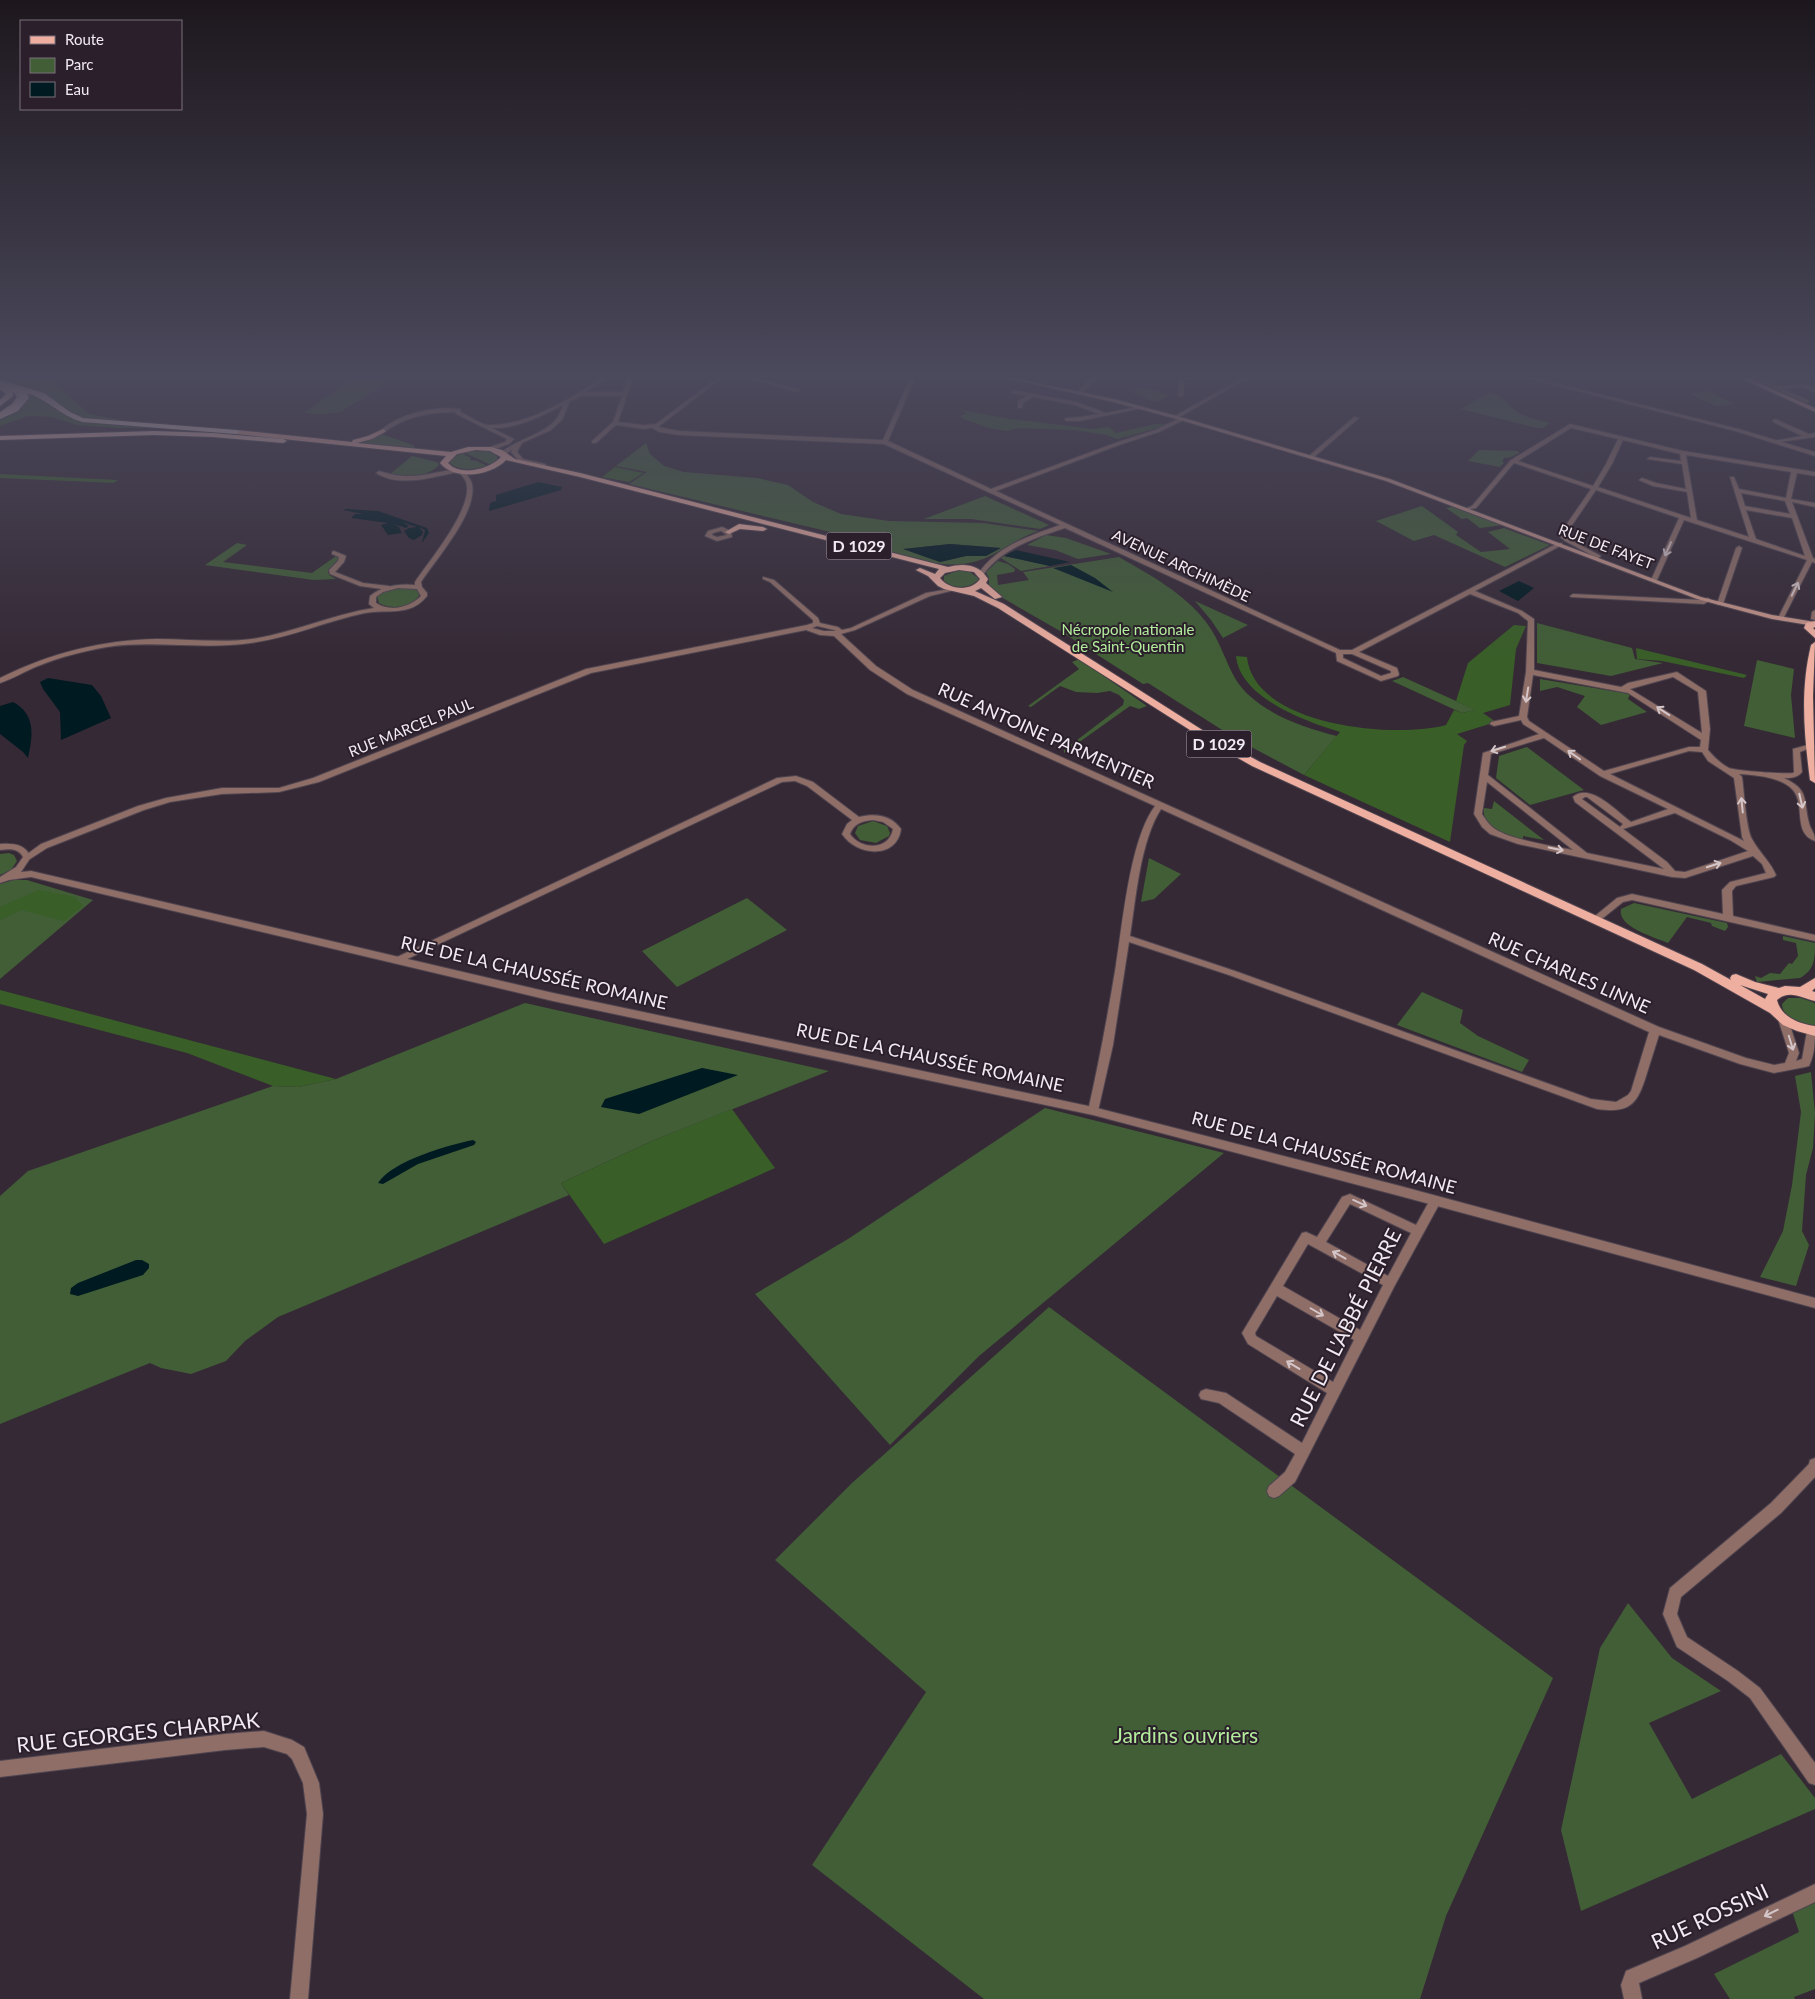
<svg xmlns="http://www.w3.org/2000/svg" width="1815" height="1999" font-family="Lato,sans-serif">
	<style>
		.green { fill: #415e36; fill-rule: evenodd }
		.forest { fill: #395e28 }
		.water { fill: #001a21 }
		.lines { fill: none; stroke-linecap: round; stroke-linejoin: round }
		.minor-casing { stroke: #4f444f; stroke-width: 2 }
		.tertiary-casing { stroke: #4f444f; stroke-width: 2 }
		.secondary-casing { stroke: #4f444f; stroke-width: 2 }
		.primary-casing { stroke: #4f444f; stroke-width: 2 }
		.trunk-casing { stroke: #4f444f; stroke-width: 2 }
		.motorway-casing { stroke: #4f444f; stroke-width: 2 }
		.minor { fill: #8e6e67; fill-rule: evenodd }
		.tertiary { fill: #8e6e67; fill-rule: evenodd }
		.secondary { fill: #c49388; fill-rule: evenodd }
		.primary { fill: #efafa0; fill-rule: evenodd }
		.trunk { fill: #f2c2b7; fill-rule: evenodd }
		.motorway { fill: #f5d5ce; fill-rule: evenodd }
		.oneway { stroke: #d4c5c8 }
		.labels { text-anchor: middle; stroke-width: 4; stroke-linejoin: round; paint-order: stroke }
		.far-street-label { font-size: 15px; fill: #f2eaf2; stroke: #2b1f2b }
		.far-park-label { font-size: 15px; fill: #b3ed9c; stroke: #2b1f2b }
		.shield { fill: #2b1f2b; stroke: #b6adb6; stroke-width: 1 }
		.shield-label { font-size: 16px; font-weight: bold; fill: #f2eaf2 }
		.street-label { font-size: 18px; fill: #f2eaf2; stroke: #2b1f2b }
		.near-street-label { font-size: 21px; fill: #f2eaf2; stroke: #2b1f2b }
		.near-park-label { font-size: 21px; fill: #b3ed9c; stroke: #2b1f2b }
	</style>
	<rect width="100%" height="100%" fill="#352935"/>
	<g class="green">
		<polygon points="1142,387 1170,395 1157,402 1143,398 1145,397 1132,392"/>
		<polygon points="1708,391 1734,404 1716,406 1690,394"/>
		<path d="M1490 392C1502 395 1507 404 1516 411 1526 418 1539 420 1550 423L1542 428H1537L1461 409Z"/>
		<polygon points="381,434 413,445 415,447 414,449 357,443 370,440"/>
		<path d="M646 443 650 454 664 466 684 472 757 478 788 485 813 502 841 514 889 521 984 523 1039 531C1018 537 1003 551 983 559 952 571 923 561 892 552L890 548 860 539 629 484 647 472 616 466ZM950 544 1000 548 986 556H966L940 562 904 549Z"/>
		<polygon points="477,450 492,452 497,455 497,460 491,465 463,452"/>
		<polygon points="1479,450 1518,451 1519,453 1511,457 1504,458 1502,461 1504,463 1500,467 1468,461"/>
		<path d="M461 453 471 458 470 460 477 461 487 466C476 469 460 472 450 463L451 459Z"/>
		<path d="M412 456 437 462 439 465C427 478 405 477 389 475Z"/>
		<polygon points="985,496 1049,525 1040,529 971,519 924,519"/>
		<polygon points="1422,506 1458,532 1456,535 1481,552 1510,549 1488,532 1504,528 1550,545 1505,567 1434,535 1414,541 1376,521"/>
		<polygon points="1456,506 1503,525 1480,528 1467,518 1462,519 1446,508"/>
		<polygon points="1046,535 1066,538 1111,554 1078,559 1055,550 1027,545"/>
		<polygon points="237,543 247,545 223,562 312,573 336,556 340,558 328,570 329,575 336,579 314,580 205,565"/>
		<polygon points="1004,556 1050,566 1021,571 1001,558"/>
		<path d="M1119 557C1150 575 1184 593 1206 622 1220 640 1225 661 1236 680 1257 712 1302 727 1337 736L1304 775 1238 740 1148 683 1143 684 1060 631 1001 597 989 587V578L986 572 998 561 1008 564 1015 569 1014 572 997 575 998 585 1029 580 1023 572Z"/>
		<path d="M957 571H968L978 578V580C969 589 953 589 944 581V576Z"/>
		<path d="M398 587 416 589 420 594C413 608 391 610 379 603L377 597 385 591Z"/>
		<polygon points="1195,601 1248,625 1223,638 1211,620"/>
		<polygon points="1537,623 1632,648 1635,659 1663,663 1611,676 1537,663"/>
		<polygon points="1079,659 1147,706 1139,709 1130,706 1064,753 1064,750 1123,705 1124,700 1119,695 1110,691 1097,693 1076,692 1060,686 1031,707 1028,706 1079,669 1072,662"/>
		<polygon points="1757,660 1794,669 1791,695 1795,738 1744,726"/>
		<polygon points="1403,677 1476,710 1462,713 1392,681"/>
		<polygon points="1540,679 1630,694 1628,699 1647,712 1601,725 1577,707 1585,696 1557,687 1540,691"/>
		<polygon points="1527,747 1584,790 1530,805 1496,778 1499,756"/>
		<path d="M1494 801 1544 840 1523 836V840C1507 835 1481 829 1484 808L1492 809Z"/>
		<polygon points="873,821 887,826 890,833 889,836 876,843 860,840 855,833 858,826"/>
		<polygon points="9,853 14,855 17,861 11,870 0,875 0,854"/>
		<polygon points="1149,858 1181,874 1154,899 1141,902"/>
		<polygon points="13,880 27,880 93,900 0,979 0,884"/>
		<polygon points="747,898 787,930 677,987 642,951"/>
		<path d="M1634 903 1727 923 1728 927 1725 931 1712 926 1711 923 1687 917 1668 943C1654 937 1617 927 1621 909Z"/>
		<path d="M1783 936 1815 943C1815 958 1815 970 1800 978L1757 982 1755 976 1761 978 1770 973 1780 974 1789 963 1792 964 1798 956 1796 943 1783 940Z"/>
		<polygon points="1422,992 1463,1010 1460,1023 1478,1036 1529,1060 1522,1072 1397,1025"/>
		<path d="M1788 998H1801L1815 1003V1027C1802 1025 1783 1020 1782 1004Z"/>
		<polygon points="525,1003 829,1071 652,1141 561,1183 569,1195 278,1317 245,1341 226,1361 191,1374 161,1368 150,1363 0,1424 0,1196 28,1171 273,1086 298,1087 336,1079"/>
		<polygon points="1811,1072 1815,1113 1813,1148 1806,1175 1802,1231 1809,1245 1796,1286 1760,1277 1783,1231 1792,1185 1801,1112 1795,1076"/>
		<polygon points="1045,1108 1224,1153 979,1356 890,1445 755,1294 848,1239"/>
		<polygon points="1049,1307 1553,1678 1446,1916 1420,1999 984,1999 812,1865 926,1692 775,1560 852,1483"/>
		<polygon points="1628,1603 1672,1658 1721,1691 1649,1723 1692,1799 1781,1754 1815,1798 1815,1809 1581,1911 1561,1830 1600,1648"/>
		<polygon points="1815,1901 1815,1989 1794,1997 1795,1999 1730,1999 1714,1974 1799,1932 1792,1911"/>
	</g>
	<g class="forest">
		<polygon points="1,378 60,378 54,386 62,390 89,414 130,422 129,426 152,428 120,428 77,425 52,417 28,416 0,426 0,420 19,409 29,398 28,395 37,390"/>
		<polygon points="354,378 395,378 340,412 321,414 304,413"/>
		<polygon points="961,410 1004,418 1093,429 1109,427 1116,433 1156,424 1164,424 1165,426 1117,439 1107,435 1074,430 1018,428 1007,431 989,428 964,419 960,416 967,413"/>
		<polygon points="615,467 644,473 629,482 602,477"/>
		<polygon points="0,474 118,480 114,483 0,478"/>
		<path d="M1514 625 1526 626 1516 649 1510 705 1483 713 1496 722 1457 734 1467 741 1464 745 1450 842 1304 775 1340 732C1305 721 1240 698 1236 656L1247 657C1254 726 1394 739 1446 725L1454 710 1462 713 1475 710 1456 701 1468 663Z"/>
		<polygon points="1636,648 1747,675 1744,678 1662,661 1637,659"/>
		<polygon points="39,890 75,897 83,906 64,921 22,910 0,920 0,907"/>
		<polygon points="0,990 336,1079 298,1087 273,1086 187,1053 0,1004"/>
		<polygon points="732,1109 775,1168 604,1244 561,1183 652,1141"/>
	</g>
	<g class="water">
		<polygon points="538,482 562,487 561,490 489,511 490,503 496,501 496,495"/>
		<polygon points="346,509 378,511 427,528 429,533 422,543 425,530 419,527 423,532 422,535 414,540 409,538 404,531 409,528 417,527 402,522 409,526 406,528 393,524 399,527 402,533 388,535 381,525 388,523 351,518 355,514 363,514 343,510"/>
		<polygon points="950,544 1001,548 986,556 966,556 940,562 903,549"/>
		<polygon points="1016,550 1070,562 1050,566 1004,556"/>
		<polygon points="1071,565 1095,578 1113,592 1053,568"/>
		<polygon points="1519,581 1534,588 1518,601 1499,591"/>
		<polygon points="48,678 92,685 101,696 111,718 61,740 60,712 43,689 40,682"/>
		<path d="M13 702C36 714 33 736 28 758L23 752 0 734V706Z"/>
		<polygon points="702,1068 738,1075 639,1114 601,1107 605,1099"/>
		<path d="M473 1140 476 1142 474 1145 418 1164 383 1184 378 1183C392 1161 448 1145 473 1140Z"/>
		<polygon points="136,1260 142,1260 149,1264 149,1268 143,1275 78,1296 70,1294 71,1288 78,1283"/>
	</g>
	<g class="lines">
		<g class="minor-casing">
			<g id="minor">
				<path d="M601 378H607L586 392H623L627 378H633L618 422 644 425 656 424 717 378H722L658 427 679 431 883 440 910 378H915L888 441 991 489 1118 442 1155 430 1180 418H1184V420L1159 432 1122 444 996 491 1340 650H1352L1558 543H1562V545L1475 591 1522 611 1534 619V670L1621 687 1628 683 1677 672 1706 691 1710 729 1708 750C1714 757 1721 764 1729 768 1737 771 1782 774 1793 773L1794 772 1793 749 1811 744 1815 746 1800 752 1802 772C1797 778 1791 778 1784 778 1810 790 1803 800 1809 823 1811 831 1815 832 1815 841 1792 833 1806 805 1793 790 1781 777 1756 775 1739 774L1742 777C1744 790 1746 829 1752 839 1759 852 1770 861 1776 875L1774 877 1736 886 1732 891 1733 916 1815 935V941L1632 900 1623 902 1603 918H1597L1595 916 1617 898 1632 894 1723 914 1722 890 1730 882 1766 873 1762 864 1753 856 1685 878 1672 877 1518 844 1490 834 1482 827 1474 814 1483 753 1539 734 1523 724 1521 720 1494 726 1490 724 1491 722 1519 716 1526 672 1528 621 1518 613 1470 594 1359 652 1397 668 1399 674 1398 676 1381 681 1337 661 1336 653 1065 528C1035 538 1002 548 983 575H979L978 574C997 546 1029 536 1060 525L884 444 679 435 659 432 652 428 644 429 616 425 596 443H592V441L613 422 622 396H581L570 401 562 420 551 430 522 443 517 452 523 459 545 464 546 465 543 467 519 461 511 452 513 449 504 455 499 454C515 440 545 434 556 419 559 416 561 410 563 405 542 416 517 429 492 428L514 439 509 444 489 451 487 450V448L505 442 507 439 456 414 455 412C429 413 406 416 385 432L380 431C400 413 434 406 460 409L461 412C469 416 480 424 488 425 526 426 571 399 601 378ZM1343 654H1352L1391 671V673L1381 676 1343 658ZM1533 675 1628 693 1701 740 1700 747H1689L1604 771 1529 721 1527 717ZM1673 677 1698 692 1702 733 1630 689ZM1544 738 1600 776 1668 809 1631 822C1616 811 1590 782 1573 797L1575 802 1664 869 1587 853 1488 775 1491 754ZM1689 751 1702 752 1708 761 1734 778 1742 837 1744 841 1610 774ZM1487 782 1573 850C1552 846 1512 840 1495 829 1489 825 1486 820 1482 814ZM1585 797H1587L1623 824 1620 827 1582 799ZM1675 813 1730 840 1748 851 1685 872 1675 871 1667 862 1623 829Z"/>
				<polygon points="748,378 756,378 800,390 797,392"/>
				<polygon points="1092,378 1098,378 1081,394 1077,394 1077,392"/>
				<polygon points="1179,378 1198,378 1184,380 1184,395 1181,397 1178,395"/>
				<polygon points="1242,378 1248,378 1178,418 1173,417"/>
				<path d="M1752 378C1762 378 1770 386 1779 386 1796 387 1797 381 1815 388V392L1802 387 1783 389 1808 400 1809 401 1806 403Z"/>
				<polygon points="1013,390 1076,402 1106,413 1140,406 1143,408 1080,421 1067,421 1065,420 1065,418 1080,417 1099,414 1075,405 1033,397 1023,403 1022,408 1018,408 1018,401 1027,396 1011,393"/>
				<polygon points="1354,417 1359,418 1313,458 1309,458 1309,456"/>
				<polygon points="1775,419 1809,434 1815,433 1815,437 1773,443 1773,441 1802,436 1773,422 1773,420"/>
				<path d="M1570 424 1683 451 1815 472V476L1797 473 1791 499 1815 503V507L1792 502 1813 558 1815 559V563L1812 562 1783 619 1778 618 1807 560 1684 520 1657 580 1652 581 1651 580 1679 518 1596 490 1566 534V536L1569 539 1601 556 1597 559H1593V556L1565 541 1560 537V534L1591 489 1514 463 1476 508 1467 510V508L1472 506 1511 460ZM1571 428 1618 439 1606 464 1593 486 1518 461ZM1623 440 1680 454 1681 461 1650 457 1647 459 1682 464 1686 489 1656 483 1642 478 1639 480 1653 486 1687 492 1691 518 1598 487 1612 464ZM1686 455 1791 472 1786 498 1739 489 1734 477H1730L1749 537 1697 520ZM1741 493 1785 501 1790 514 1745 506ZM1746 510 1792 518 1805 556 1756 539Z"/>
				<path d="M456 469 459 471 458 472C433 477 399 488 376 473L379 471C410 481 425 474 456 469Z"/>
				<path d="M722 527 731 531 732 537 717 541 705 536 708 531ZM721 531 727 535 717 537 712 535 713 533Z"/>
				<polygon points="1739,546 1742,548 1723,604 1718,605 1717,604 1736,548"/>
				<polygon points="334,551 346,556 344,562 335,572 363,583 389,586 392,588 389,590 360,586 330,574 329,570 338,561 339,557 332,554 332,552"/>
				<path d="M763 577 774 580 818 618 820 623 838 627 842 630 851 628 926 593 955 588V590L930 596 855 630 841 634 876 666 913 690 1659 1027 1746 1058 1774 1065 1785 1063 1789 1053 1778 1019 1779 1016 1783 1015 1788 1019 1799 1053 1796 1061 1802 1059 1807 1031 1808 1028H1815C1815 1041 1815 1054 1809 1066L1805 1067 1774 1073 1740 1064 1659 1035C1655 1048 1651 1060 1647 1073 1638 1103 1631 1114 1597 1109L1229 975 1129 942 1113 1045 1098 1111 1097 1114H1089L1088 1111C1099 1062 1108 1014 1116 965 1123 922 1130 839 1155 806L907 694 870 670 834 636 820 635 806 630 591 673 319 782 279 792 222 794 170 802 144 810 47 848 30 859H24L23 857 41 844 138 806 166 798 222 788H279L313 778 586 669 807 625 813 623V620L770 582 763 579ZM817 626 834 630 836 631H824L812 628ZM1161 809 1649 1032 1631 1091 1628 1095 1616 1102 1591 1099 1235 971 1130 936C1136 898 1140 842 1161 809Z"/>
				<polygon points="1573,594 1703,600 1708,598 1711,600 1704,604 1571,597 1570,596"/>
				<polygon points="1815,610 1815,620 1811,619 1812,612"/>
				<path d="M796 776 813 782 859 817C875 813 891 815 901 829 897 860 856 856 842 834L847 824 852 820 807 786 795 781 782 782 401 962 398 963 393 960 395 958 777 778ZM873 820 883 822 893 829C889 851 861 850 850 834 854 823 863 821 873 820Z"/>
				<path d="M1350 1194 1416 1225 1431 1198 1435 1196 1439 1198 1441 1201 1394 1287 1295 1482 1279 1496 1274 1498 1269 1496 1267 1491 1269 1486 1285 1472 1295 1454 1219 1403 1201 1399 1199 1395 1201 1391 1206 1389 1226 1393 1302 1443 1327 1393 1248 1344 1242 1333 1302 1233 1306 1232 1317 1237 1342 1197ZM1350 1204 1411 1233 1388 1276 1326 1242ZM1308 1244 1383 1285 1360 1330 1283 1286ZM1277 1296 1354 1340 1333 1382 1256 1336 1255 1333Z"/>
				<polygon points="1815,1458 1815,1477 1781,1513 1681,1597 1677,1614 1687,1637 1738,1671 1760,1688 1815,1763 1815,1785 1809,1783 1750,1698 1728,1681 1677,1647 1663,1614 1670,1588 1771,1503 1809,1464 1810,1460"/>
				<polygon points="1815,1884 1815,1902 1697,1958 1639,1983 1642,1999 1624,1999 1621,1985 1626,1971 1685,1946"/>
			</g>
		</g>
		<g class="tertiary-casing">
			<g id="tertiary">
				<polygon points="1526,378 1534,378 1739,429 1815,452 1815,456 1735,431"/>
				<path d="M460 471H464C467 475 471 479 472 484 478 512 436 559 421 582L422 587 427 593V596C411 617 387 609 365 613 326 621 290 638 251 643 203 650 155 640 107 647 84 651 60 657 38 666 25 671 13 679 0 683V678C50 653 102 640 157 639 189 639 221 643 252 639 294 633 332 614 374 608L369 604 370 596C382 586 400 583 415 585V582C428 562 475 507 466 482 465 479 461 475 459 472ZM398 588 417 589 421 596C409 608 390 612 376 603V597L383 592Z"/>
				<path d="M0 844C13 843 25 844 31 857L21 872 31 871 553 993 1093 1107 1400 1186 1815 1298V1308L1400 1196 1093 1115 553 1001 31 877 9 880 0 883V877L16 867 23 857C18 848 9 849 0 850Z"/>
				<polygon points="264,1731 292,1740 304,1747 319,1783 323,1814 308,1999 290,1999 307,1814 303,1783 292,1759 287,1754 264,1747 225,1750 0,1777 0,1761 225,1734"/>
			</g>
		</g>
		<g class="secondary-casing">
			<polygon id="secondary" points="1006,378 1014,378 1114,399 1184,418 1390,479 1701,597 1772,615 1815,622 1815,626 1772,619 1697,599 1386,481 1180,420 1113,402"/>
		</g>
		<g class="primary-casing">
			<g id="primary">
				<polygon points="1740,378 1748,378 1815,408 1815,412"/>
				<path d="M383 429 385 430V432L372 439 357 443 451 452 468 447H491L502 450 515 459 580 473 948 567C964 563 979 564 988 579L986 583 1002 597 995 599 981 588 975 591 1004 604 1207 733 1260 762 1702 964 1731 980 1730 978 1732 975 1736 974 1755 982 1779 988 1785 986 1800 987 1815 978V988L1812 991 1815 992V1001C1802 998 1789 989 1777 1000 1781 1017 1799 1024 1815 1026V1036L1797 1031 1783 1025 1770 1013 1694 970 1252 766 1201 737 998 608 974 596 944 589 938 586 928 576 916 570 920 568 935 574 939 569 580 477 506 460C491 476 455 481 440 463L446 456 236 434 233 432 236 430 352 442 353 440 368 436ZM476 450 490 451 501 457C490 469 461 477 448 463L457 454ZM959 570 974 572 980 579C971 592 949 590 940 578L945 573ZM1740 985 1768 994 1765 999Z"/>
				<polygon points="739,524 763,527 767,529 763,531 740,529 729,534 725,532"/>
				<polygon points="1815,621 1815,627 1813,628 1815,630 1815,638 1804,628 1806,623"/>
				<path d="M1815 642 1813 696 1815 783 1810 780C1804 734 1800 690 1811 645Z"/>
			</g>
		</g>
		<g class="trunk-casing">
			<g id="trunk">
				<polygon points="0,383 19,389 25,397 18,408 0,417 0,412 12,404 17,397 13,392 13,396 0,406 0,400 6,394 0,389"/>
				<polygon points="154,431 213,433 283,439 287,441 283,443 213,437 154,435 0,440 0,436"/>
			</g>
		</g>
		<g class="motorway-casing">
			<path id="motorway" d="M0 380 44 393 70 412 83 418 236 430 240 432 236 434 82 422C61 416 47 399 27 393L29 398 18 411 0 419V414L12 407 21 398 19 392 0 384Z"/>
		</g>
		<use href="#minor" class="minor"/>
		<use href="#tertiary" class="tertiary"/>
		<use href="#secondary" class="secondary"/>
		<use href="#primary" class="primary"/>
		<use href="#trunk" class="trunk"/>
		<use href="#motorway" class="motorway"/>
	</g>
	<defs><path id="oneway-shaft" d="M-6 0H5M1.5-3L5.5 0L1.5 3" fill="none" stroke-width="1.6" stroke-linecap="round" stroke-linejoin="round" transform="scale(1.25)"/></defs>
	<g class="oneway">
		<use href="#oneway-shaft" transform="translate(1668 549) rotate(114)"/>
		<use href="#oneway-shaft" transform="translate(1795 589) rotate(-64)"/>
		<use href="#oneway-shaft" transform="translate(1527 695) rotate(99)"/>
		<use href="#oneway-shaft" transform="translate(1663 711) rotate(-147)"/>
		<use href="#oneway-shaft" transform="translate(1498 749) rotate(163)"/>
		<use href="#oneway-shaft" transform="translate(1574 755) rotate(-145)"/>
		<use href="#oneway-shaft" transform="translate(1801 801) rotate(77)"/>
		<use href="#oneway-shaft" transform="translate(1742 805) rotate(-96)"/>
		<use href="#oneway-shaft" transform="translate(1556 849) rotate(12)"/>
		<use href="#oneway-shaft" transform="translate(1714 865) rotate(-18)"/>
		<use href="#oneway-shaft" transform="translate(1791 1043) rotate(73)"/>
		<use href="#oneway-shaft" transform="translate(1360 1203) rotate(24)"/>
		<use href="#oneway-shaft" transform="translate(1339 1255) rotate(-151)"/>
		<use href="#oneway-shaft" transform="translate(1317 1312) rotate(30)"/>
		<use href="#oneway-shaft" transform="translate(1293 1365) rotate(-149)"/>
		<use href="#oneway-shaft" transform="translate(1771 1913) rotate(154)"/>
	</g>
	<linearGradient id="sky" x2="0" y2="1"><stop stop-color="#1d171d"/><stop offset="0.57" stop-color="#4b495c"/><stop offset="1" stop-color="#4b495c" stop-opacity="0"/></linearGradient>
	<rect width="1815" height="658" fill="url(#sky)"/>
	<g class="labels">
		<g class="far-street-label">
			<text transform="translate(1606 547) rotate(21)" y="5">RUE DE FAYET</text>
			<text transform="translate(1181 566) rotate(25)" y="5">AVENUE ARCHIMÈDE</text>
			<text transform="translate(411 728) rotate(-22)" y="5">RUE MARCEL PAUL</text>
		</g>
		<g class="far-park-label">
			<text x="1128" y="635">Nécropole nationale<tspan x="1128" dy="17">de Saint-Quentin</tspan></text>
		</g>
		<g class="shield">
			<rect x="826.5" y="532.5" width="65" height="27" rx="4"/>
			<rect x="1186.5" y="730.5" width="65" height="27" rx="4"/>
		</g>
		<g class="shield-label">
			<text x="859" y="552">D 1029</text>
			<text x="1219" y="750">D 1029</text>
		</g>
		<g class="street-label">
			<text transform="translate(1046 736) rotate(24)" y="6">RUE ANTOINE PARMENTIER</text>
			<text transform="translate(534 973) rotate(13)" y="6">RUE DE LA CHAUSSÉE ROMAINE</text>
			<text transform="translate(1569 973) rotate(24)" y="6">RUE CHARLES LINNE</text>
			<text transform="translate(930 1058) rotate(12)" y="6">RUE DE LA CHAUSSÉE ROMAINE</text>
			<text transform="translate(1324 1153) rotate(15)" y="6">RUE DE LA CHAUSSÉE ROMAINE</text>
		</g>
		<g class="near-street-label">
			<text transform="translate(1346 1328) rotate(-63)" y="7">RUE DE L'ABBÉ PIERRE</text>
			<text transform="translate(138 1733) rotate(-6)" y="7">RUE GEORGES CHARPAK</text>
			<text transform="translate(1710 1917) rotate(-25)" y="7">RUE ROSSINI</text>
		</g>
		<g class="near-park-label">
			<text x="1186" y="1743">Jardins ouvriers</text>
		</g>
	</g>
	<rect x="20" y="20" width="162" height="90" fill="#2b1f2b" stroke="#7b707b"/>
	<rect x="30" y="36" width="25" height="8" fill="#efafa0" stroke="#7b707b"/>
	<text x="65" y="45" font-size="15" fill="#f2eaf2">Route</text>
	<rect x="30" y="58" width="25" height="15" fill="#415e36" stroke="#7b707b"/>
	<text x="65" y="70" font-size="15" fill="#f2eaf2">Parc</text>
	<rect x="30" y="82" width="25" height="15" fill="#001a21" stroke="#7b707b"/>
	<text x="65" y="95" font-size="15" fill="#f2eaf2">Eau</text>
</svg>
